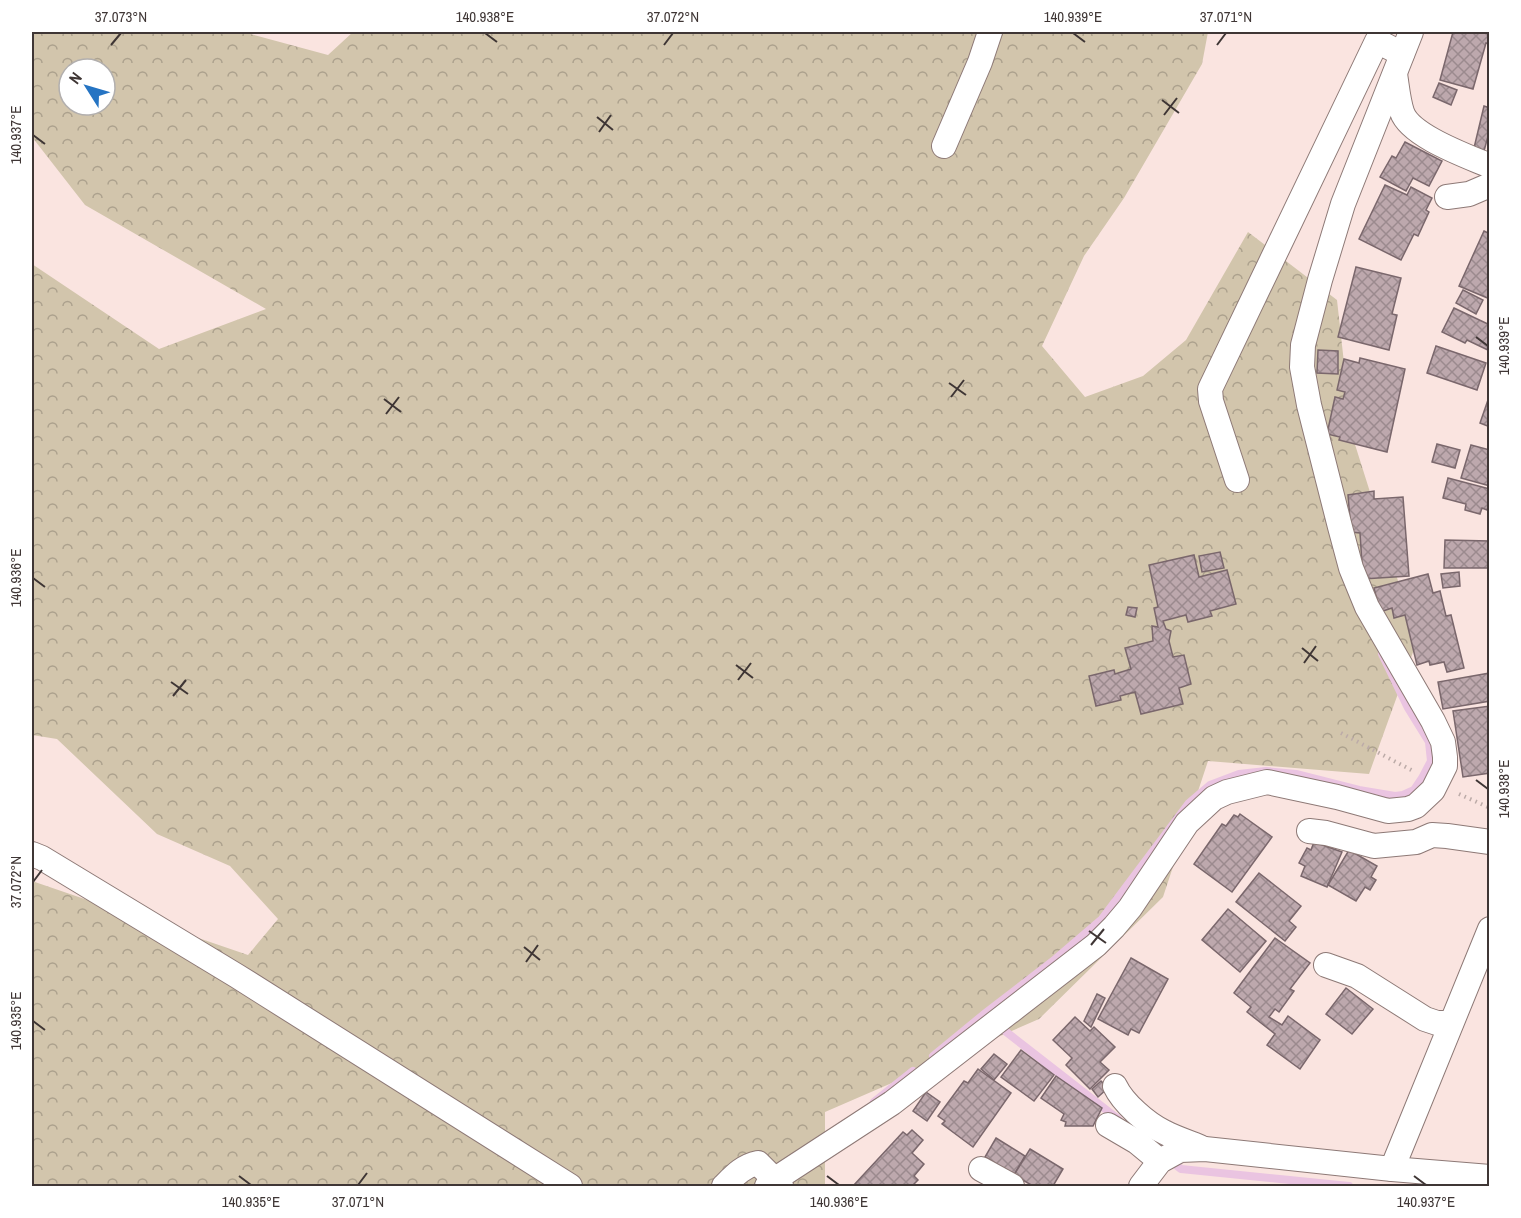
<svg xmlns="http://www.w3.org/2000/svg" width="1521" height="1218" font-family="'Archivo Narrow',sans-serif">
	<style>
		.forest { fill: url(#forest-crowns); fill-rule: evenodd }
		.lines { fill: none; stroke-linecap: round; stroke-linejoin: round }
		.stream { stroke: #eac4e1; stroke-width: 8 }
		.building { fill: url(#building-cross-hatch); stroke: #7a676c; stroke-width: 1.5 }
		.street-casing { stroke: #8d7976; stroke-width: 26 }
		.path { stroke: #bcaba8; stroke-width: 4; stroke-dasharray: 1.5 4.5; stroke-linecap: butt }
		.street { stroke: #fff; stroke-width: 24 }
		.ticks { fill: none; stroke: #3f3635; stroke-width: 2 }
		.neatline { fill: none; stroke: #3f3635; stroke-width: 2 }
		.ticks-label { font-size: 15px; text-anchor: middle; fill: #3f3635 }
	</style>
	<defs>
		<pattern id="forest-crowns" width="20" height="18" patternUnits="userSpaceOnUse" patternTransform="scale(1.5)"><rect width="20" height="18" fill="#d2c5ac"/><path d="M2 6a3 3 0 1 1 6 0M12 15a3 3 0 1 1 6 0" fill="none" stroke="#aca18d"/></pattern>
		<pattern id="building-cross-hatch" width="8" height="8" patternUnits="userSpaceOnUse" patternTransform="scale(1.5)"><rect width="8" height="8" fill="#bda8ad"/><path d="M0 0l8 8M0 8l8-8" fill="none" stroke="#9b8a8e"/></pattern>
	</defs>
	<rect width="100%" height="100%" fill="#fae4e0"/>
	<path class="forest" d="M32 32H243L328 55 353 32H1208L1202 64 1124 198 1084 256 1042 346 1085 397 1143 376 1186 340 1248 232 1337 300 1352 435 1417 641 1369 774 1208 761 1163 897 1039 1019 825 1112V1186H32V881L248 955 278 919 230 866 157 834 57 739 32 735V264L159 349 266 309 85 205 32 137ZM69 69H105V105H69Z"/>
	<g class="lines">
		<g class="stream">
			<polyline points="996,1024 1118,1119"/>
			<polyline points="933,1056 983,1015 1053,961 1102,919 1189,803 1210,785 1239,774 1266,771 1296,774 1359,790 1395,796 1403,795 1414,790 1422,778 1431,761 1429,742 1408,708 1382,654"/>
			<polyline points="874,1102 913,1071"/>
			<polyline points="1168,1159 1181,1169 1349,1186"/>
		</g>
	</g>
	<g class="building">
		<polygon points="1453,32 1490,32 1490,44 1486,43 1473,89 1440,80"/>
		<polygon points="1439,83 1457,90 1451,105 1433,97"/>
		<polygon points="1484,106 1490,108 1490,129 1484,151 1474,148"/>
		<polygon points="1405,142 1442,161 1429,186 1413,178 1406,191 1380,177 1392,156 1396,158"/>
		<polygon points="1385,185 1407,195 1411,187 1432,198 1426,210 1429,212 1418,236 1414,234 1401,260 1359,239"/>
		<polygon points="1484,231 1490,234 1490,299 1459,286"/>
		<polygon points="1356,267 1401,278 1392,314 1397,315 1389,350 1338,337"/>
		<polygon points="1463,290 1483,300 1476,314 1456,303"/>
		<polygon points="1454,308 1490,325 1490,351 1467,340 1465,343 1442,332"/>
		<polygon points="1436,346 1486,363 1477,390 1427,373"/>
		<polygon points="1318,350 1338,351 1338,374 1317,373"/>
		<polygon points="1360,358 1405,369 1387,452 1339,440 1340,437 1327,434 1335,397 1343,399 1345,392 1337,390 1344,359 1359,363"/>
		<polygon points="1489,397 1490,397 1490,427 1480,423"/>
		<polygon points="1437,444 1460,450 1455,468 1432,462"/>
		<polygon points="1471,445 1490,450 1490,486 1461,478"/>
		<polygon points="1448,478 1490,489 1490,500 1487,510 1482,508 1480,514 1465,510 1466,504 1443,498"/>
		<polygon points="1374,491 1374,499 1403,497 1409,576 1363,579 1360,533 1351,532 1348,495"/>
		<polygon points="1445,540 1490,541 1490,568 1444,568"/>
		<polygon points="1220,552 1224,568 1202,572 1199,556"/>
		<polygon points="1194,555 1199,577 1227,570 1236,604 1210,611 1212,616 1188,622 1186,615 1163,621 1166,629 1171,631 1169,641 1173,657 1184,655 1191,684 1179,688 1183,704 1141,714 1135,692 1120,696 1121,700 1096,706 1089,676 1114,670 1115,674 1131,669 1125,648 1153,641 1152,626 1158,627 1154,608 1158,607 1149,565"/>
		<polygon points="1459,572 1460,586 1443,588 1441,574"/>
		<polygon points="1428,574 1433,593 1440,591 1446,616 1451,615 1464,668 1447,672 1444,662 1430,665 1429,661 1417,665 1405,615 1394,618 1392,608 1380,612 1374,588"/>
		<polygon points="1128,607 1137,608 1135,617 1126,615"/>
		<polygon points="1490,673 1490,701 1443,709 1438,682"/>
		<polygon points="1490,706 1490,773 1463,777 1453,711"/>
		<polygon points="1240,814 1272,837 1232,892 1194,864 1222,824 1226,826 1234,815 1238,817"/>
		<polygon points="1314,842 1342,852 1327,887 1301,876 1305,866 1299,863 1307,848 1311,850"/>
		<polygon points="1349,850 1377,866 1371,877 1376,880 1370,890 1365,887 1356,901 1328,885"/>
		<polygon points="1259,873 1301,906 1289,921 1296,927 1285,941 1236,902"/>
		<polygon points="1228,909 1266,941 1240,972 1202,940"/>
		<polygon points="1275,938 1310,963 1290,989 1294,991 1279,1012 1275,1009 1269,1017 1282,1025 1288,1016 1320,1040 1300,1069 1267,1045 1275,1034 1247,1012 1251,1007 1234,993"/>
		<polygon points="1131,958 1168,979 1139,1033 1131,1029 1128,1035 1098,1019"/>
		<polygon points="1346,988 1373,1009 1352,1034 1326,1014"/>
		<polygon points="1097,994 1105,998 1091,1027 1084,1021"/>
		<polygon points="1075,1017 1090,1031 1094,1027 1115,1047 1100,1062 1109,1070 1090,1089 1066,1065 1072,1058 1053,1040"/>
		<polygon points="1021,1050 1054,1075 1034,1101 1001,1077"/>
		<polygon points="994,1054 1007,1064 994,1080 981,1069"/>
		<polygon points="978,1069 1011,1093 973,1147 942,1124 945,1121 938,1116 964,1081 968,1083"/>
		<polygon points="1056,1076 1102,1108 1093,1126 1065,1126 1066,1122 1061,1120 1064,1114 1041,1098"/>
		<polygon points="1101,1081 1108,1088 1098,1097 1092,1089"/>
		<polygon points="926,1092 940,1102 927,1121 913,1111"/>
		<polygon points="912,1130 923,1140 912,1153 924,1164 914,1176 918,1180 912,1186 853,1186 903,1132 907,1135"/>
		<polygon points="996,1138 1025,1156 1014,1175 985,1157"/>
		<polygon points="1030,1149 1063,1169 1053,1186 1033,1186 1014,1175"/>
	</g>
	<g class="lines">
		<g class="street-casing">
			<g id="street">
				<path d="M1395 74C1397 86 1398 100 1402 112 1410 136 1467 156 1490 166"/>
				<polyline points="944,146 980,62 990,32"/>
				<polyline points="1447,197 1469,194 1490,185"/>
				<polyline points="1237,480 1211,401 1210,389 1377,41 1402,54"/>
				<polyline points="1309,831 1326,833 1374,846 1416,842 1432,835 1447,836 1490,842"/>
				<polyline points="32,854 42,858 237,976 570,1186"/>
				<polyline points="1326,965 1357,976 1425,1019 1437,1023 1451,1023"/>
				<path d="M1115 1086C1123 1103 1147 1124 1164 1132 1175 1138 1188 1142 1200 1147"/>
				<polyline points="1108,1125 1137,1142 1160,1161"/>
				<polyline points="981,1169 1012,1186"/>
				<polyline points="1392,1169 1490,929"/>
				<path d="M724 1186C734 1176 743 1166 758 1163L781 1186"/>
				<polyline points="767,1186 774,1180 892,1103 1096,945 1114,927 1130,908 1187,823 1214,798 1227,792 1267,782 1337,797 1388,811 1408,809 1416,806 1433,790 1445,766 1445,757 1443,742 1433,721 1367,607 1351,568 1340,527 1309,405 1302,367 1303,345 1320,280 1343,204 1411,32"/>
				<polyline points="1141,1186 1160,1161 1180,1150 1205,1149 1392,1169 1490,1177"/>
			</g>
		</g>
		<g class="path">
			<polyline points="1341,733 1415,772"/>
			<polyline points="1459,794 1490,808"/>
		</g>
		<use href="#street" class="street"/>
	</g>
	<path class="ticks" d="M485 33 497 42M1073 33 1085 42M111 45 121 33M664 45 673 33M1217 45 1226 33M1162 100 1179 113M1164 115 1177 98M597 117 613 130M599 132 611 115M33 135 45 144M1476 337 1488 346M949 383 966 395M951 397 964 380M384 399 401 412M386 414 399 397M33 578 45 587M1302 648 1318 661M1304 663 1316 646M736 665 753 678M738 680 751 663M171 682 188 694M173 696 186 680M1476 780 1488 789M33 882 42 870M1089 931 1106 943M1091 945 1104 929M524 947 540 960M526 962 538 945M33 1021 45 1030M239 1176 251 1185M827 1176 839 1185M1414 1176 1426 1185M358 1185 367 1173"/>
	<rect width="1521" height="1218" fill="none" stroke="#ffffff" stroke-width="66"/>
	<g transform="translate(87 87) rotate(307)"><circle r="28" fill="#ffffff" stroke="#b2afae" stroke-width="1.5"/>
	<path d="M0-4.5L10 22L0 15L-10 22Z" fill="#2574c3"/>
	<text y="-9" font-size="16" font-weight="bold" text-anchor="middle" fill="#3f3635">N</text>
	</g>
	<rect x="33" y="33" width="1455" height="1152" class="neatline"/>
	<g class="ticks-label">
		<text x="121" y="22">37.073°N</text>
		<text x="485" y="22">140.938°E</text>
		<text x="673" y="22">37.072°N</text>
		<text x="1073" y="22">140.939°E</text>
		<text x="1226" y="22">37.071°N</text>
		<text transform="translate(16 135) rotate(-90)" y="5">140.937°E</text>
		<text transform="translate(1504 346) rotate(-90)" y="5">140.939°E</text>
		<text transform="translate(16 578) rotate(-90)" y="5">140.936°E</text>
		<text transform="translate(1504 789) rotate(-90)" y="5">140.938°E</text>
		<text transform="translate(16 882) rotate(-90)" y="5">37.072°N</text>
		<text transform="translate(16 1021) rotate(-90)" y="5">140.935°E</text>
		<text x="251" y="1207">140.935°E</text>
		<text x="358" y="1207">37.071°N</text>
		<text x="839" y="1207">140.936°E</text>
		<text x="1426" y="1207">140.937°E</text>
	</g>
</svg>
